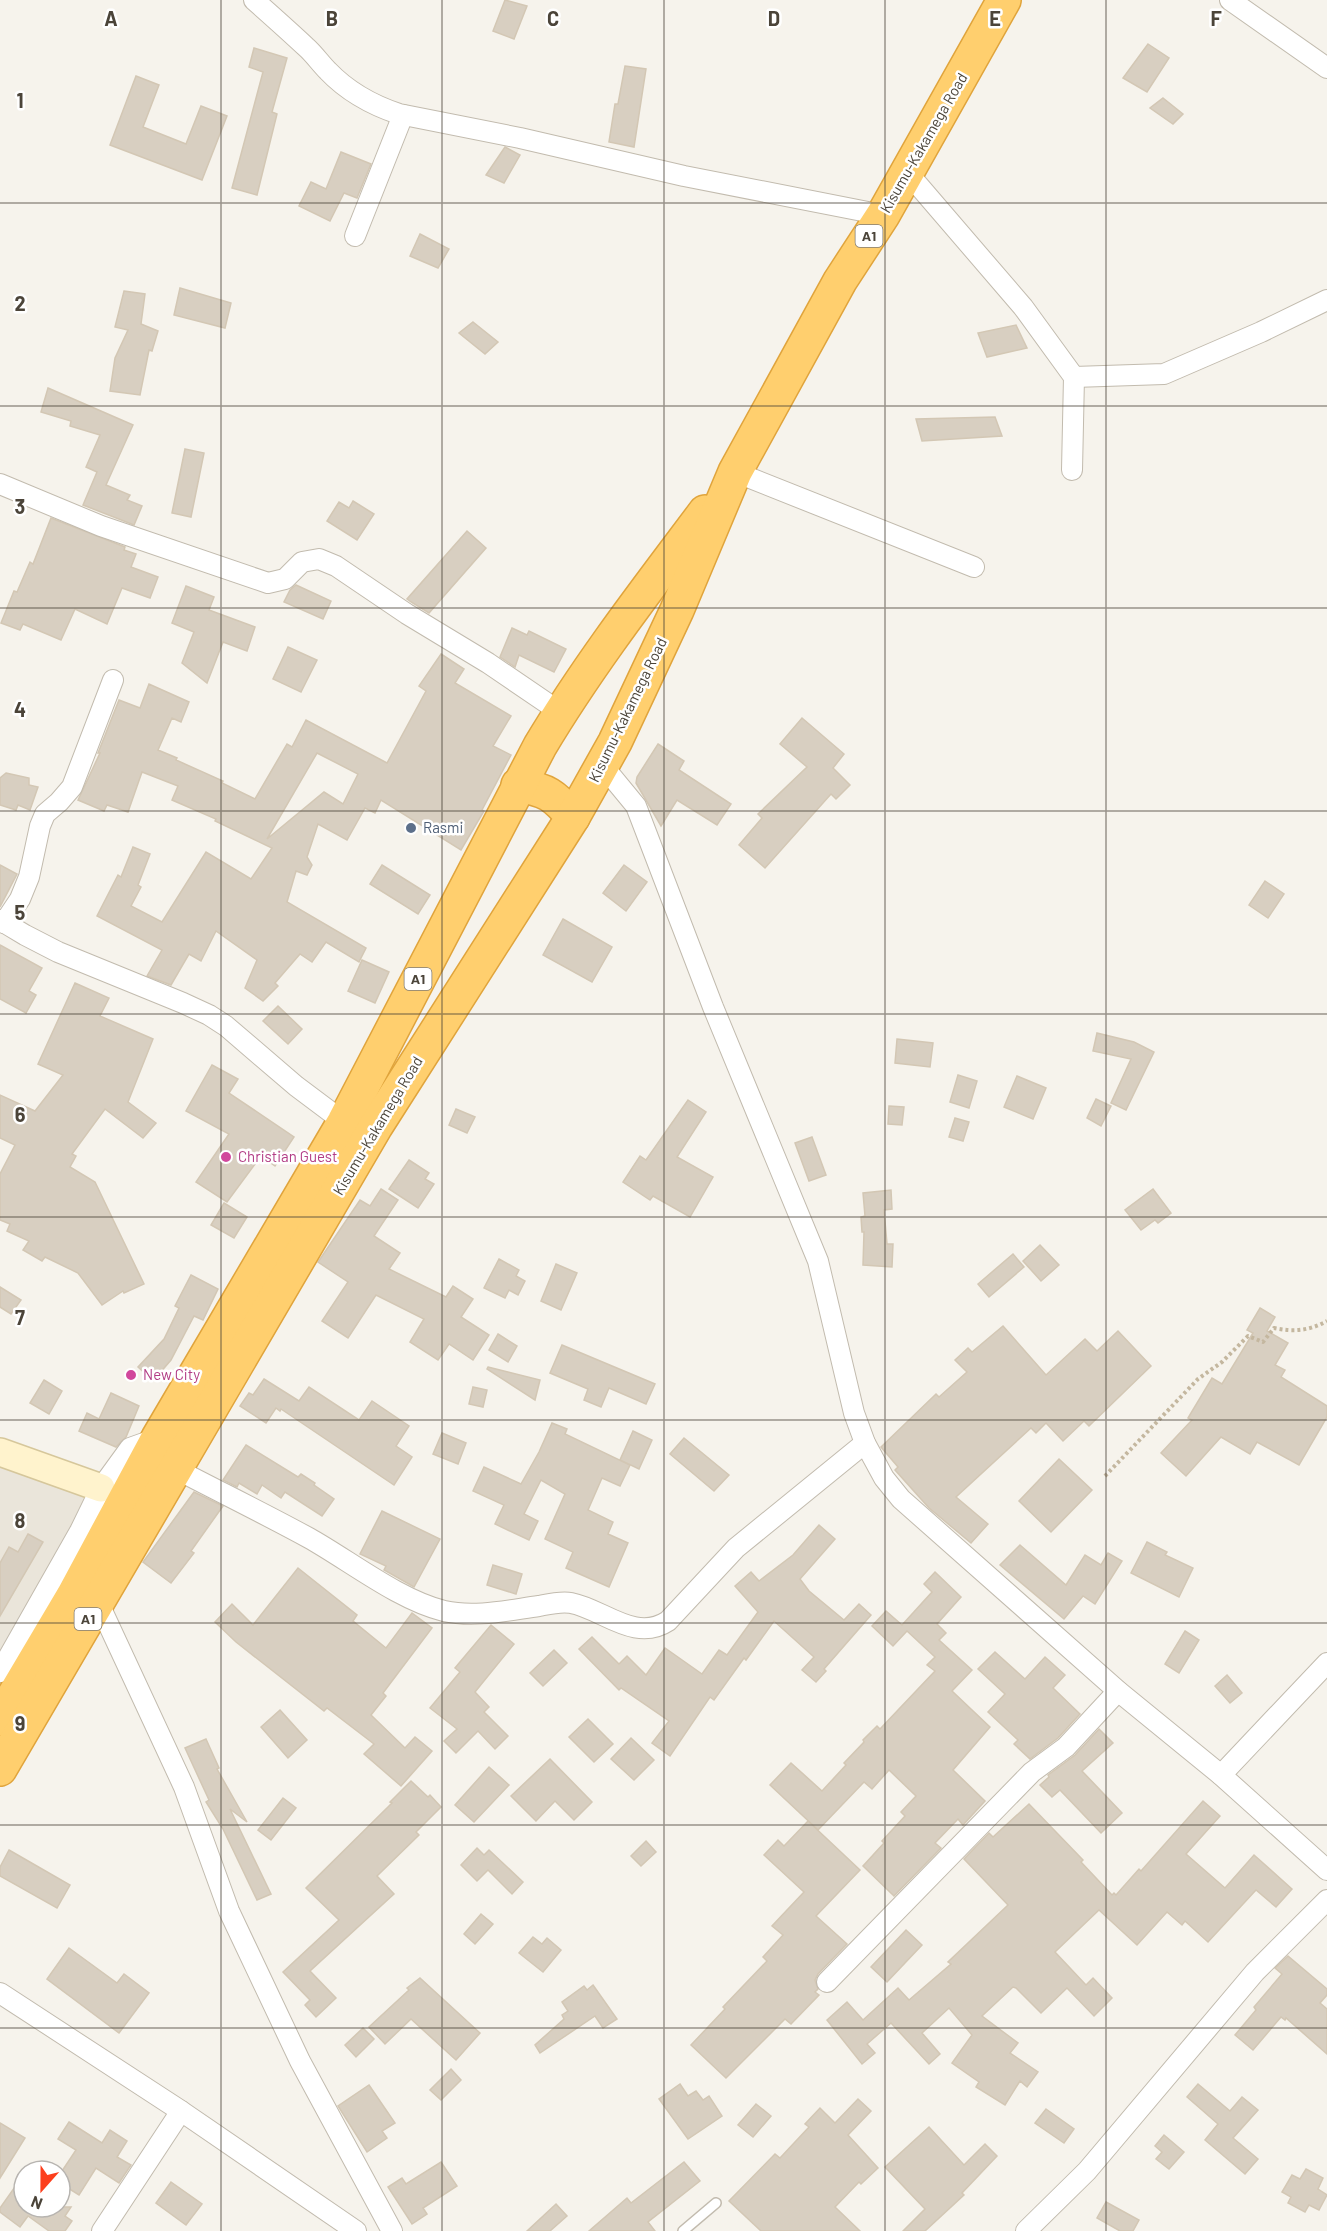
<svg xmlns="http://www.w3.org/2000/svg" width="1327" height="2231" font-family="Barlow,sans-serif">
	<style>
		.residential { fill: #eae5da }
		.building { fill: #d8cfc1; stroke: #d3c7b4; stroke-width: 1.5; fill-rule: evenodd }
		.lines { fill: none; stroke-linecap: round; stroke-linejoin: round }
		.lane-casing { stroke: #c2bbae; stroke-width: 12 }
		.street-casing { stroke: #c2bbae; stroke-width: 22 }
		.secondary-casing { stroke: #d6c79b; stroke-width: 30 }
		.highway-casing { stroke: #e0a43c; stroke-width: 36 }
		.path { stroke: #c4b79f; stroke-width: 4; stroke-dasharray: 3 3; stroke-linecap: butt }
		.lane { stroke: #fff; stroke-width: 9 }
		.street { stroke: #fff; stroke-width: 20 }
		.secondary { stroke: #fff3cd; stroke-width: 27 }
		.highway { stroke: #ffcf6e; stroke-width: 33 }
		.grid { fill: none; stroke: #4b4439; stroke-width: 1.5; stroke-opacity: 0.55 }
		.service-dot { fill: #5c6f8a; stroke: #fff; stroke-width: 2 }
		.hotel-dot { fill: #d1479c; stroke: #fff; stroke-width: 2 }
		.labels { text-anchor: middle; stroke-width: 5; stroke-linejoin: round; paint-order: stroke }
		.shield { fill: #fff; stroke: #817c74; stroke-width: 1.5 }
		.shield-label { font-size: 14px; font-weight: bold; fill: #4b4439 }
		.street-label { font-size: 15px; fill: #4b4439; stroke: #fff }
		.service-label { font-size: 15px; fill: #4e5e75; stroke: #fff; text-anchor: start }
		.hotel-label { font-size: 15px; fill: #b23c85; stroke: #fff; text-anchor: start }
		.grid-label { font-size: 20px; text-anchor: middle; font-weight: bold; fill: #4b4439; stroke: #fff; stroke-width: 5; stroke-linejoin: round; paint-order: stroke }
	</style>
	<rect width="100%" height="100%" fill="#f6f3ec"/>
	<polygon class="residential" points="0,1447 123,1494 0,1716"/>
	<g class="building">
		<polygon points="505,0 527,6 514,39 493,31"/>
		<polygon points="1148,44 1169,58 1147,92 1123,78"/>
		<polygon points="254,48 287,58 272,112 277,114 257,195 232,188 263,72 249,67"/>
		<polygon points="625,66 646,69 634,147 609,142 615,104 618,104"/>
		<polygon points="136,76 159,85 143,127 186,144 201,106 227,116 202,180 110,145"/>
		<polygon points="1163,98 1183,114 1173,124 1150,108"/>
		<polygon points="505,147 520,155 504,183 486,175"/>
		<polygon points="341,152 371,164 357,198 344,193 330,221 299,206 311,182 326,189"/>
		<polygon points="420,234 449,249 438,268 410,256"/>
		<polygon points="180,288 231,303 225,328 174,315"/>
		<polygon points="124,291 145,294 141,324 158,331 152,351 149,350 140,395 110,391 115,358 128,330 115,327"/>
		<polygon points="473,322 498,342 485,354 459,333"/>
		<polygon points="1016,325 1027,348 987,357 978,333"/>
		<polygon points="48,388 133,425 106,485 130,495 127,500 142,506 134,525 83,505 97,472 86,467 100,435 70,426 71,421 41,412"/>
		<polygon points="995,417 1002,436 922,441 916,419"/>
		<polygon points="185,449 204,453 191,517 172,513"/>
		<polygon points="353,501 374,514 357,540 327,521 339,502 349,508"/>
		<polygon points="51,518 125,547 124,550 136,554 131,567 158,577 150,598 122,588 107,624 75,609 61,640 23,624 20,630 1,623 14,591 17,592 30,562 33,564"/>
		<polygon points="467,531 486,548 429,613 411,602 407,599"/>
		<polygon points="296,585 331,601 323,619 284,602 290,590"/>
		<polygon points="186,586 214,597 209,610 255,627 247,651 223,642 207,683 182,663 194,632 172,623"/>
		<polygon points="512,628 527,635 529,631 566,649 554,672 519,655 515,667 500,657"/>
		<polygon points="288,647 317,660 301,692 273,679"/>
		<path d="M441 654 464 669 455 683 511 716 493 746 511 755 482 810 484 811 461 850 381 800 375 813 365 808 347 840 318 824 307 857 312 865 307 875 296 871 287 902 366 948 359 962 326 942 312 962 300 954 275 983 278 986 263 1001 245 988 257 960 216 931 201 961 189 954 171 985 147 976 162 950 97 916 118 875 121 877 133 847 150 854 138 885 141 887 131 906 162 922 206 852 251 879 272 848 215 821 216 819 172 800 178 786 142 772 128 812 107 805 104 811 78 800 100 753H98L119 700 140 708 149 684 189 702 181 722 172 718 158 750 177 758 176 760 223 781 222 783 255 799 287 744 292 747 306 720 387 763 426 691 419 686ZM317 753 358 774 343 804 324 792 267 839Z"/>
		<polygon points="802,718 844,754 833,768 850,785 836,799 831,794 765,868 739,845 762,818 758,814 807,767 780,744"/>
		<polygon points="658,744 684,761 679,770 731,804 717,825 677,800 661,826 636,783 637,777"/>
		<polygon points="6,773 29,778 29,785 38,787 30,810 18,805 16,810 0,805 0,778"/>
		<polygon points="0,865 17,874 0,907"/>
		<polygon points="382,865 430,895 418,914 370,884"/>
		<polygon points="624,865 647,882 626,911 603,893"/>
		<polygon points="1265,881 1284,894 1268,918 1249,905"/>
		<polygon points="563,919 612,947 592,982 543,955"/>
		<polygon points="0,945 42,968 29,991 36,995 26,1013 0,999"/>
		<polygon points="362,960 389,972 375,1003 348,991"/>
		<polygon points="75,983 109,998 100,1016 153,1039 128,1102 156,1123 143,1138 105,1109 72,1154 76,1156 70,1167 95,1182 144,1284 124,1293 123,1291 102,1305 78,1273 45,1257 42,1261 23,1250 29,1241 7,1231 10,1224 0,1220 0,1174 15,1145 0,1138 0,1095 35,1111 63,1075 38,1064"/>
		<polygon points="278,1006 302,1029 288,1044 263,1021"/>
		<polygon points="1097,1033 1134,1042 1154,1052 1126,1110 1111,1103 1131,1059 1093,1051"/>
		<polygon points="897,1039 933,1043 930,1067 895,1063"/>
		<polygon points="212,1065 238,1079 229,1093 294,1137 275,1166 261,1156 227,1202 196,1182 229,1134 186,1111"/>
		<polygon points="958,1075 977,1081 969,1108 950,1102"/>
		<polygon points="1017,1076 1046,1088 1033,1119 1004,1107"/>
		<polygon points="1096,1099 1111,1106 1101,1126 1087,1118"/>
		<polygon points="688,1100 706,1112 677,1157 713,1177 690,1217 653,1196 650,1200 623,1182 640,1156 646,1160"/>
		<polygon points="889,1106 904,1107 902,1125 888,1124"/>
		<polygon points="456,1109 475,1117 467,1133 449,1125"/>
		<polygon points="955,1118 969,1122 963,1141 949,1137"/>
		<polygon points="812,1137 826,1175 809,1181 795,1143"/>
		<polygon points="409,1160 429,1173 425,1179 434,1184 418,1208 389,1189"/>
		<polygon points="381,1189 398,1200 374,1236 400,1253 389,1269 446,1297 453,1286 473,1299 461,1317 489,1335 473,1360 449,1344 438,1360 410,1342 424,1319 376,1295 348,1338 322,1321 348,1282 318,1262 360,1200 370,1206"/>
		<polygon points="1153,1189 1171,1213 1158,1223 1155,1220 1141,1230 1125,1210"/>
		<polygon points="891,1190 892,1209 884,1210 887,1244 893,1244 892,1267 863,1265 864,1232 862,1232 861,1217 865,1216 863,1193"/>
		<polygon points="224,1203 247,1217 234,1238 211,1225"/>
		<polygon points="1040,1245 1059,1265 1041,1281 1023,1261"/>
		<polygon points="1013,1254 1024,1267 989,1297 978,1284"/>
		<polygon points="499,1259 519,1270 516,1276 525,1281 518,1295 509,1290 505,1298 484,1288"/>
		<polygon points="556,1264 577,1273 561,1310 541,1301"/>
		<polygon points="191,1275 218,1289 203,1320 194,1316 171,1360 153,1381 138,1367 164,1339 179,1308 175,1306"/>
		<polygon points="0,1287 21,1300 11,1314 0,1307"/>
		<polygon points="1260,1308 1275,1317 1267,1331 1288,1343 1275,1365 1285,1370 1281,1377 1327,1406 1327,1417 1299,1465 1257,1442 1250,1454 1221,1437 1186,1476 1161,1453 1192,1420 1188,1418 1212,1378 1222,1384 1253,1333 1247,1330"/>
		<polygon points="1003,1326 1046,1375 1085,1339 1097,1351 1118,1331 1151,1366 1089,1426 1084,1421 1063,1441 1046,1423 1036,1433 1031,1428 956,1497 988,1524 971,1543 929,1508 895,1470 898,1467 881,1447 936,1394 939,1397 967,1372 955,1360 968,1348 972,1352"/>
		<polygon points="498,1334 517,1346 508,1362 489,1350"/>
		<polygon points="562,1345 655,1384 646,1404 609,1388 601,1407 584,1400 588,1389 550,1373"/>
		<polygon points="488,1367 540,1380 535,1400 487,1369"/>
		<polygon points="264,1379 299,1401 309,1387 359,1420 372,1401 409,1426 396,1446 412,1457 394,1485 281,1409 280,1411 276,1408 266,1423 240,1406 249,1393 253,1395"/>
		<polygon points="44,1380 62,1391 49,1414 30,1403"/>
		<polygon points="473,1387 487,1390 483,1407 469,1404"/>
		<polygon points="111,1393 139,1406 126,1437 116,1447 79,1431 87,1413 99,1419"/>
		<polygon points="552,1423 567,1429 565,1434 630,1465 620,1486 602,1478 588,1510 613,1522 608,1534 628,1543 609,1587 566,1568 573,1552 545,1539 565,1494 541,1480 524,1514 538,1521 529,1540 495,1524 504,1505 473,1491 484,1467 521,1484 539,1452"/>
		<polygon points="633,1431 652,1440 639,1469 620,1460"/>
		<polygon points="442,1433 466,1443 458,1464 433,1454"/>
		<polygon points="684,1438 729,1475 714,1491 670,1454"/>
		<polygon points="246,1445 298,1477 301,1474 315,1483 314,1485 334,1499 322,1516 285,1492 281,1498 262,1485 257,1494 239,1483 237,1487 223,1480"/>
		<polygon points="1059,1459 1092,1490 1051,1532 1019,1501"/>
		<polygon points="194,1492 223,1506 191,1551 194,1553 171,1583 143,1562"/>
		<polygon points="382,1511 440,1539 414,1587 384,1570 386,1566 360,1554"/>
		<polygon points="819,1525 835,1539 800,1579 809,1591 844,1620 859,1604 871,1615 824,1669 826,1671 816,1682 802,1670 814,1657 774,1621 746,1660 744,1658 714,1700 710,1697 670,1756 652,1743 669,1721 621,1688 619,1690 579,1649 592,1637 619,1664 627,1656 646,1675 665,1648 702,1674 719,1650 727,1655 758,1612 735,1586 751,1572 759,1581 793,1555"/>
		<polygon points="28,1534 43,1542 0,1616 0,1563 9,1547 18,1552"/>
		<polygon points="1147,1542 1167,1552 1165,1555 1193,1568 1179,1597 1131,1573"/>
		<polygon points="1020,1545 1066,1585 1085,1555 1101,1565 1108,1553 1122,1561 1095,1604 1083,1596 1064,1619 1000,1565"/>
		<polygon points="493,1565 522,1574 516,1594 487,1585"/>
		<polygon points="298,1568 357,1615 353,1621 386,1648 412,1613 432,1628 383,1693 386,1696 371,1715 405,1748 415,1737 432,1751 401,1786 364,1754 374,1744 327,1708 324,1711 236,1642 215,1622 232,1604 253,1625"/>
		<polygon points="935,1572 961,1597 937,1624 946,1633 939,1640 972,1670 952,1691 990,1727 953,1770 985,1801 963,1825 958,1819 935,1843 941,1848 894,1896 863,1866 884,1843 882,1841 905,1816 901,1812 916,1796 889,1770 872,1789 864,1782 818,1830 770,1785 791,1763 822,1791 846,1765 844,1763 864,1742 863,1740 877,1726 880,1729 935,1671 927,1665 935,1657 907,1631 893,1646 872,1626 886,1611 902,1625 932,1592 924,1584"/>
		<polygon points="491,1625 514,1644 475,1692 489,1707 484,1712 508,1736 495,1749 478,1731 456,1753 444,1741 457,1729 430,1708 460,1672 455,1668"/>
		<polygon points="1185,1631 1199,1640 1179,1673 1165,1664"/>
		<polygon points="554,1650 567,1663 543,1686 530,1673"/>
		<polygon points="995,1652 1025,1679 1045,1657 1065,1675 1053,1688 1080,1714 1058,1738 1030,1759 1014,1744 1018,1740 988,1712 1005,1694 978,1669"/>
		<polygon points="1227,1675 1242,1693 1230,1703 1215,1686"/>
		<polygon points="280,1710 307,1740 288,1758 261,1727"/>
		<polygon points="588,1719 613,1744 594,1762 569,1737"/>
		<polygon points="1099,1729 1113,1743 1082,1771 1122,1813 1101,1833 1060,1790 1052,1797 1040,1785 1049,1777 1048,1775 1075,1755"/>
		<polygon points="631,1738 654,1760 634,1780 611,1759"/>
		<polygon points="206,1739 219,1768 217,1769 247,1822 230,1809 271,1894 257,1900 223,1829 206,1802 209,1800 185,1748"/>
		<polygon points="550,1759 592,1802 574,1820 555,1801 536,1821 511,1796"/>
		<polygon points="489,1767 509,1785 474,1822 455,1805"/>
		<polygon points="411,1781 428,1797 430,1795 441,1807 416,1832 419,1835 377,1876 394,1894 310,1971 336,1998 316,2017 305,2005 310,2000 283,1972 339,1920 306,1888 392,1803 390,1802"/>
		<polygon points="283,1798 296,1808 271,1840 258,1830"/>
		<polygon points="1203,1801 1220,1816 1186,1854 1225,1888 1254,1855 1292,1889 1276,1907 1256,1890 1208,1942 1185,1921 1182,1925 1167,1912 1137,1945 1099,1910 1055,1952 1086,1985 1093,1978 1112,1998 1094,2016 1067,1988 1041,2013 1016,1988 1013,1987 982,2016 1018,2043 1010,2053 1038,2072 1027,2087 1020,2081 1005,2105 976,2087 979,2082 952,2063 972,2035 949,2008 922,2033 940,2054 929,2064 891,2023 867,2044 875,2053 862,2064 827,2020 847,2002 863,2020 898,1988 909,2000 951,1964 948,1962 1008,1905 964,1859 989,1833 993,1837 1029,1804 1083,1860 1081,1862 1112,1895 1114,1893 1116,1895 1139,1869 1141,1871"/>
		<polygon points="808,1821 860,1870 816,1916 847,1944 818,1974 815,1980 818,1989 815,1992 819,1995 791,2024 785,2019 726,2078 691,2045 725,2009 723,2007 767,1961 763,1957 783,1935 772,1926 804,1892 764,1855 778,1840 784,1846"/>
		<polygon points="646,1841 656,1852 641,1866 631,1856"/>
		<polygon points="477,1848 484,1855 489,1850 523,1882 512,1894 488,1870 477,1881 461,1865"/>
		<polygon points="9,1850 70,1885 57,1908 0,1876 0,1867"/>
		<polygon points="481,1914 493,1924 475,1944 464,1934"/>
		<polygon points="906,1930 922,1945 887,1982 871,1967"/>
		<polygon points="533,1937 542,1944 547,1938 561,1950 543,1972 519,1953"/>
		<polygon points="69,1948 117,1983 124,1974 149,1993 119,2033 47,1979"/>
		<polygon points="1288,1956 1327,1989 1327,1995 1320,2003 1327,2009 1327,2054 1286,2018 1285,2020 1281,2017 1253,2050 1235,2035 1256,2010 1254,2007 1282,1974 1275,1968"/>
		<polygon points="420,1978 480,2033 456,2060 411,2019 385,2044 369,2027 409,1990 407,1988"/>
		<polygon points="593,1985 617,2019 603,2028 595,2016 540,2053 535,2045 564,2019 562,2015 568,2011 562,2002 584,1986 587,1990"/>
		<polygon points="363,2028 374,2039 356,2057 345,2045"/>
		<polygon points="451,2069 461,2080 441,2100 430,2090"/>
		<polygon points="680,2084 688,2096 696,2091 703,2100 709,2096 722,2116 688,2139 659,2099"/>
		<polygon points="1198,2084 1230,2111 1242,2097 1258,2110 1233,2138 1258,2159 1245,2174 1205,2140 1218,2124 1187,2097"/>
		<polygon points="369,2085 395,2123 382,2131 387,2138 367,2152 338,2106"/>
		<polygon points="858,2099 871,2111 848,2135 878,2168 861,2184 859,2182 835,2207 860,2231 761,2231 729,2201 775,2154 780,2158 809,2127 805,2124 820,2108 835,2123"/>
		<polygon points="756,2104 771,2116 753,2137 738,2125"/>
		<polygon points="1046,2109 1074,2129 1064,2143 1035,2123"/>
		<polygon points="69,2122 102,2143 110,2130 127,2141 117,2157 131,2165 119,2183 96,2168 79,2195 60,2183 60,2174 76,2150 58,2139"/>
		<polygon points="0,2123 25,2138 0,2178"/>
		<polygon points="929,2127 964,2165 985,2144 997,2156 962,2193 964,2195 925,2231 903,2231 925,2209 885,2167"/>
		<polygon points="1164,2135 1184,2152 1169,2169 1156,2159 1162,2152 1155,2146"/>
		<polygon points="441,2162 457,2186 423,2208 427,2214 412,2224 388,2187 402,2178 406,2184"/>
		<polygon points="684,2162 700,2181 648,2222 655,2231 589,2231 627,2198 631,2203"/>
		<polygon points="1306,2169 1323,2178 1318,2189 1327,2195 1319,2210 1309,2205 1305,2212 1288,2203 1291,2197 1282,2192 1292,2175 1300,2179"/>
		<polygon points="24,2174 24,2207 71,2207 65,2216 72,2221 65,2231 49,2231 28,2216 20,2227 0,2212 0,2208"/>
		<polygon points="171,2182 202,2204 186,2225 156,2203"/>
		<polygon points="1106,2202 1139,2220 1133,2231 1120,2231 1097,2218"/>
		<polygon points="556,2204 567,2216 550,2231 527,2231"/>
	</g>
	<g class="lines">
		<g class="lane-casing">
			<polyline id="lane" points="683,2231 716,2203"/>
		</g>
		<g class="street-casing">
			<g id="street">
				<path d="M254 0C272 16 289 31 306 47 314 54 320 63 328 71 348 92 372 105 399 114L520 138 684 176 883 215"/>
				<polyline points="1230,0 1327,68"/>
				<polyline points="907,172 1023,307 1074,377 1072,470"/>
				<polyline points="355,236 403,115"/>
				<polyline points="1074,377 1164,374 1261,332 1327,300"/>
				<polyline points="735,472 974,567"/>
				<polyline points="0,484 101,526 268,583 285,579 302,562 319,559 336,566 407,614 488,663 560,712"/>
				<polyline points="603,766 636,806 713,1007 818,1261 854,1413 865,1443 884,1478 901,1499 1118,1691 1221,1775 1327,1870"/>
				<polyline points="0,920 25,935 58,952 183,1003 209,1015 226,1026 296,1086 344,1122"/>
				<polyline points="4,923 20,899 29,877 40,826 45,814 59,802 72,787 113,680"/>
				<path d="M176 1469C220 1492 265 1514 309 1538 350 1561 399 1600 444 1611 475 1618 509 1610 539 1606 549 1604 561 1601 571 1603 603 1609 635 1643 668 1621L736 1548 865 1443"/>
				<polyline points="98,1602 184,1787 229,1911 300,2061 392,2231"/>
				<polyline points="0,1672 80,1531 101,1488 130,1448 158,1438"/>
				<polyline points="1221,1775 1327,1663"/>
				<polyline points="827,1982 1032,1772 1066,1747 1118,1691"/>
				<polyline points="0,1993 181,2111 356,2231"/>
				<polyline points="102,2231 181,2111"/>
				<polyline points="1026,2231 1087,2171 1255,1972 1327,1900"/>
			</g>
		</g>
		<g class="secondary-casing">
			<polyline id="secondary" points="0,1452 101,1488"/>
		</g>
		<g class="highway-casing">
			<g id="highway">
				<path d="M518 785C547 790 554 795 573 817"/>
				<path d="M0 1719 73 1596 158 1438 344 1122 540 746C589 664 648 588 705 512"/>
				<polyline points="0,1769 376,1126 573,817 615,742 677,610 735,472 840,281 883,215 1004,0"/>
			</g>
		</g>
		<path class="path" d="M1105 1476 1198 1379 1222 1362 1248 1336 1263 1342 1274 1328C1293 1332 1309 1331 1327 1321"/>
		<use href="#lane" class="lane"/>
		<use href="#street" class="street"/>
		<use href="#secondary" class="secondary"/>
		<use href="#highway" class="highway"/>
	</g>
	<path class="grid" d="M221 0V2231M442 0V2231M664 0V2231M885 0V2231M1106 0V2231M0 203H1327M0 406H1327M0 608H1327M0 811H1327M0 1014H1327M0 1217H1327M0 1420H1327M0 1623H1327M0 1825H1327M0 2028H1327"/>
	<circle class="service-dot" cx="411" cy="828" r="6"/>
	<g class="hotel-dot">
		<circle cx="226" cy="1157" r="6"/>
		<circle cx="131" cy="1375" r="6"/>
	</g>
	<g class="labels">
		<g class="shield">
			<rect x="855.5" y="225" width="27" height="22" rx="4.5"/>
			<rect x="404.5" y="968" width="27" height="22" rx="4.5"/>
			<rect x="74.5" y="1608" width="27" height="22" rx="4.5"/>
		</g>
		<g class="shield-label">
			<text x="869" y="241">A1</text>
			<text x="418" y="984">A1</text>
			<text x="88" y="1624">A1</text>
		</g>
		<g class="street-label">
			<text transform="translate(924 143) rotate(-60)" y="5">Kisumu-Kakamega Road</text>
			<text transform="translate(628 710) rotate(-64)" y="5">Kisumu-Kakamega Road</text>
			<text transform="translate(378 1126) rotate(-59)" y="5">Kisumu-Kakamega Road</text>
		</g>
		<g class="service-label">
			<text x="423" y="833">Rasmi</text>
		</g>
		<g class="hotel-label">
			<text x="238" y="1162">Christian Guest</text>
			<text x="143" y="1380">New City</text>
		</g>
	</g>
	<g class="grid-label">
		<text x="111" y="26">A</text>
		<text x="332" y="26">B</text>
		<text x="553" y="26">C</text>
		<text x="774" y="26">D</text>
		<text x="995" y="26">E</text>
		<text x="1216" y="26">F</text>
		<text x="20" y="108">1</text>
		<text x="20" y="311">2</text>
		<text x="20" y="514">3</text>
		<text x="20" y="717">4</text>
		<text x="20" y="920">5</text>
		<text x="20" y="1122">6</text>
		<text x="20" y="1325">7</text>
		<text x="20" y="1528">8</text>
		<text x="20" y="1731">9</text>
	</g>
	<g transform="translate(42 2189) rotate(201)"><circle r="28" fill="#ffffff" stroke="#b7b4b0" stroke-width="1.5"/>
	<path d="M0-4.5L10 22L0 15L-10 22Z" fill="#fc3f1d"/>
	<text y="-9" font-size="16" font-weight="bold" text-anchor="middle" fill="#4b4439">N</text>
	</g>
</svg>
